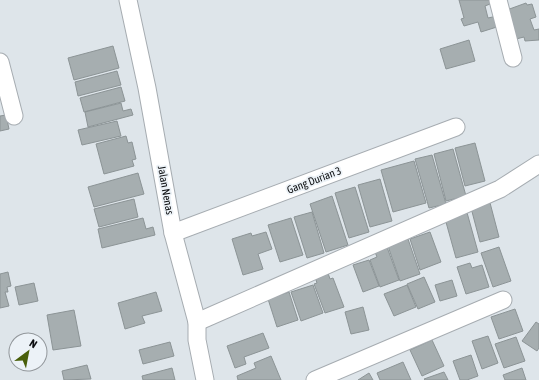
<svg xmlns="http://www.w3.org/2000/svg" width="539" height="380" font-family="'Asap Condensed',sans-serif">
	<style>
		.building { fill: #a6aeb0; stroke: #8c9496 }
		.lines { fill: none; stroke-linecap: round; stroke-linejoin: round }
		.minor-casing { stroke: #a6acb1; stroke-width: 19 }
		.minor { stroke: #fff; stroke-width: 17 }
		.labels { text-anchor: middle; stroke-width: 3.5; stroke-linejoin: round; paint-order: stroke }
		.street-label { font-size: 11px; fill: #0c0e10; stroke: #ecf2f7 }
	</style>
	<rect width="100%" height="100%" fill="#dee5ea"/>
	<g class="building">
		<polygon points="459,0 489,0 490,4 485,6 488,18 497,16 500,26 481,32 478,22 464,26 461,19 464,18"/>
		<polygon points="526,3 527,5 532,4 536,17 530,19 534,30 539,29 539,40 525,41 524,37 512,40 504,11"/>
		<polygon points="469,40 475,61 446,69 440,49"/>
		<polygon points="113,46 119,68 74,80 68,58"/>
		<polygon points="117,71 121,85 78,96 75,82"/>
		<polygon points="121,87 125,101 84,112 80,98"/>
		<polygon points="121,103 123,111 131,109 133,115 88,127 85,112"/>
		<polygon points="6,115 9,129 0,131 0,116"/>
		<polygon points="117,121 121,136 82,145 78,130"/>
		<polygon points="126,136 128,143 132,142 136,159 132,160 134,166 104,174 96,144"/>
		<polygon points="475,143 485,181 465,186 455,148"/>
		<polygon points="453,149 466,196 446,201 434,154"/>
		<polygon points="432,155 446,204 429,208 415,159"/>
		<polygon points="414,161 426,203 393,212 381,170"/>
		<polygon points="138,173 144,194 94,207 88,187"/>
		<polygon points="380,179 392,221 370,227 358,185"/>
		<polygon points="355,187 369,232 349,238 335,193"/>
		<polygon points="332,196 348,245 326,252 310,204"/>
		<polygon points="134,199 138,217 99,227 94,209"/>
		<polygon points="489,199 499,237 480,242 470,204"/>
		<polygon points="466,209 478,252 456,258 444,215"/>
		<polygon points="312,212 324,253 307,258 294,217"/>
		<polygon points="143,218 146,229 153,227 155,235 102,248 98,229"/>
		<polygon points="291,218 303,255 280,262 268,225"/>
		<polygon points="266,232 272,249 258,254 263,269 243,275 232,239 251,233 252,236"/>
		<polygon points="430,232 441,262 420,270 410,239"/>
		<polygon points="408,239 420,274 400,281 388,246"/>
		<polygon points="387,247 399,280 380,287 370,260 377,257 375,252"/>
		<polygon points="499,247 511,281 493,287 481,253"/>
		<polygon points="369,260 379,286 363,292 353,265"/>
		<polygon points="470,263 472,268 482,265 489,287 466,294 457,267"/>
		<polygon points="8,272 11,286 7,287 8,292 5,292 9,306 0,308 0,274"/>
		<polygon points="328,273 330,279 333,278 344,307 325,313 314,284 317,283 315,277"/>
		<polygon points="424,277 435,302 418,309 407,284"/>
		<polygon points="452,280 457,296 440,301 435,285"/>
		<polygon points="34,283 38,301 19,305 15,287"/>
		<polygon points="313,285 323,313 301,321 291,292"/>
		<polygon points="407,285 416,307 394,316 384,294"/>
		<polygon points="156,292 162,311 142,316 145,323 125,329 118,303"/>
		<polygon points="289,292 298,320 277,327 268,299"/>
		<polygon points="363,307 369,330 351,334 345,312"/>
		<polygon points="515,309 523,331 499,339 491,317"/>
		<polygon points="74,310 81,346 53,350 47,315"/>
		<polygon points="536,322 539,324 539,348 537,351 522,341"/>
		<polygon points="263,333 269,348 244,357 246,364 235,368 227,346"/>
		<polygon points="488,336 498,363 482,369 472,341"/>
		<polygon points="516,337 525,361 504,368 495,344"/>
		<polygon points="432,340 444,366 422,376 410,350"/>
		<polygon points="170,342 174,356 143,364 139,350"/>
		<polygon points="471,355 478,376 467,380 460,380 453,361"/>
		<polygon points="271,356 281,380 238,380 237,376 256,368 254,363"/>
		<polygon points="403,362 411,380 380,380 377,373"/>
		<polygon points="87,365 91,379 64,380 62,371"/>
		<polygon points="172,368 175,380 143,380 142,376"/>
		<polygon points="522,368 526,380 505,380 503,375"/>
		<polygon points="444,372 448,380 425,380 424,379"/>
		<polygon points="369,373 373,380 358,380"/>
	</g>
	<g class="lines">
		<g class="minor-casing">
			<g id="minor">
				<polyline points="128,0 147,88 173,233 197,322 197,340 205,380"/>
				<polyline points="498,0 513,58"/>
				<polyline points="0,62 14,116"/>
				<polyline points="173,233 456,127"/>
				<polyline points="197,322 500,189 539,164"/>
				<polyline points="315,380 503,300"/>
			</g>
		</g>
		<use href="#minor" class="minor"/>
	</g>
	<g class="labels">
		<g class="street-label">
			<text transform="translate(314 180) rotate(-21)" y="4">Gang Durian 3</text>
			<text transform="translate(166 190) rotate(80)" y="4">Jalan Nenas</text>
		</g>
	</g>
	<g transform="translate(28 352) rotate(32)"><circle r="19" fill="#ecf2f7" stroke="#92979b"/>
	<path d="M0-3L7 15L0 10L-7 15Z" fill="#485f0a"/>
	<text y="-6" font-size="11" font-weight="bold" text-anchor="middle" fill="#0c0e10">N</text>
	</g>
</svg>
